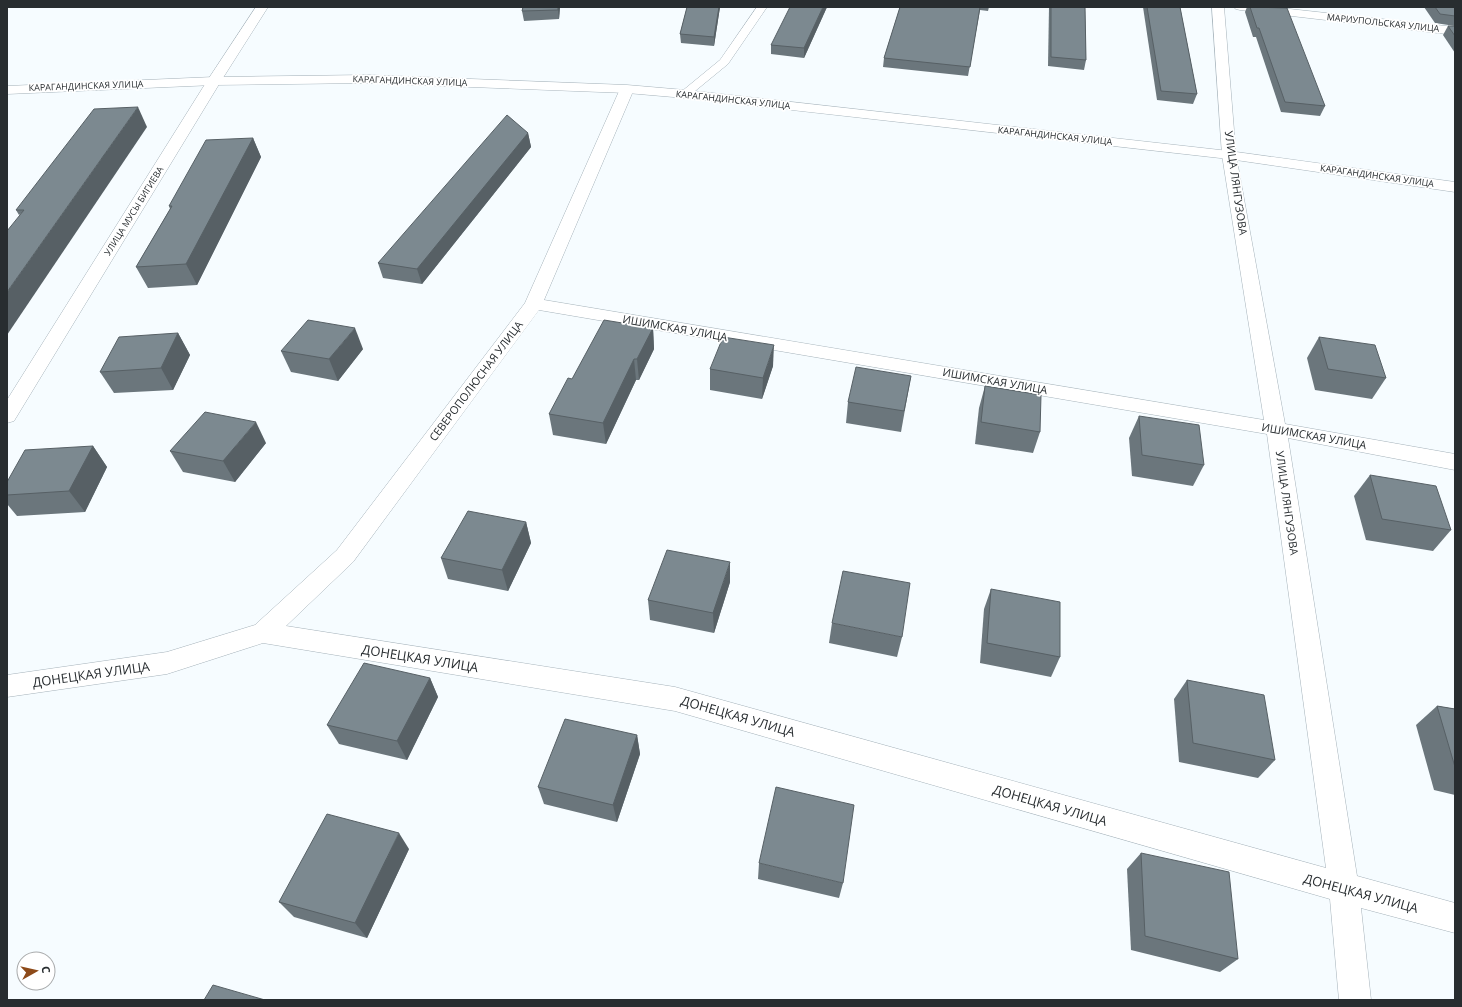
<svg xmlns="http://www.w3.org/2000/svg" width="1462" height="1007" font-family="'Open Sans',sans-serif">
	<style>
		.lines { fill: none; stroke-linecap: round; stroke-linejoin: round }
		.service-casing { stroke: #a5b2ba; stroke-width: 1 }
		.minor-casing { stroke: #a5b2ba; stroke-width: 1 }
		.tertiary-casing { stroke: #a5b2ba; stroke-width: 1 }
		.service { fill: #fff; fill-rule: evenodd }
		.minor { fill: #fff; fill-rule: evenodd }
		.tertiary { fill: #fff; fill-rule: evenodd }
		.wall { fill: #6b767c }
		.shaded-wall { fill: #576065 }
		.building { fill: #7c8990; stroke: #576065 }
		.labels { text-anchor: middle; stroke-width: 3.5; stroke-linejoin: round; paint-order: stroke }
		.far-street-label { font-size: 9px; fill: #282d30; stroke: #fff }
		.street-label { font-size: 11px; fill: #282d30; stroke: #fff }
		.near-street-label { font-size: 13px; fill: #282d30; stroke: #fff }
	</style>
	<rect width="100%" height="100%" fill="#f6fcff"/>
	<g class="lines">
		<g class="service-casing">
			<polygon id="service" points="757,7 767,7 728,64 689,96 681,96 679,94 681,92 720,60"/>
		</g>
		<g class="minor-casing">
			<g id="minor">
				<polygon points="256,7 268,7 221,81 14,421 7,423 7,400 207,81"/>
				<path d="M1212 7H1224L1236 155 1285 424 1455 454V470L1288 438 1357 876 1455 903V933L1361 908 1371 1000H1339L1330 899 675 711 263 643 167 674 7 697V675L167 652 255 625 337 550 525 303 620 89 622 86H632L634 89 544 300 1264 420 1222 155ZM539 310 1267 434 1326 868 675 687 286 626 353 562Z"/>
				<polygon points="1234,7 1271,7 1455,27 1455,35 1240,10 1236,9"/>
			</g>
		</g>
		<g class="tertiary-casing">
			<polygon id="tertiary" points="367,75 627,85 685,90 1229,151 1455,182 1455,192 1229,159 685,98 627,93 367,83 214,85 7,94 7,86 214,77"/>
		</g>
		<use href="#service" class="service"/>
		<use href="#minor" class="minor"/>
		<use href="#tertiary" class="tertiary"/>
	</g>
	<g class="wall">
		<polygon points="523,7 560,7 559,19 524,21 522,11"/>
		<polygon points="687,7 720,7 714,46 681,43 680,34"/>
		<polygon points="827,7 804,58 771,54 771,45"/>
		<polygon points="900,7 989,7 988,11 980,10 968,76 883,67 884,58"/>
		<polygon points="1049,7 1085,7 1086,60 1084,70 1048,66"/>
		<polygon points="1143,7 1180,7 1197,94 1193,104 1157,100"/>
		<polygon points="1247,7 1282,7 1325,106 1320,116 1281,112 1256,37 1253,37 1245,12"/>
		<polygon points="1424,7 1455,7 1455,26 1435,23"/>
		<polygon points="1448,26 1455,26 1455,53 1443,35"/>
		<polygon points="147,127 19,215 16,210"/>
		<polygon points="528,133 531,147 422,284 383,278 378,263"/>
		<polygon points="253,138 261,157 197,285 148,288 136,267 170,209 169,206"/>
		<polygon points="653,328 654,349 639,380 636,380 606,444 553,435 549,414"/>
		<polygon points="178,333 190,355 173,390 114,393 100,372"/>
		<polygon points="1319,337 1386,378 1372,399 1315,390 1307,358"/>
		<polygon points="363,349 338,381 291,372 281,351"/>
		<polygon points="773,366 762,399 710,390 710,369"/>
		<polygon points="911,376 901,432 846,423 848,402"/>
		<polygon points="985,386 1040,432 1033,453 975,444 979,408"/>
		<polygon points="1139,416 1204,465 1193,486 1132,476 1129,438"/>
		<polygon points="266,443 235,482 183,472 170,451"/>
		<polygon points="93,446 107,467 85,512 17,516 7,504 7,482"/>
		<polygon points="1370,475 1451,530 1433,551 1366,540 1354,496"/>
		<polygon points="526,522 531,543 508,591 448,579 441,558"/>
		<polygon points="730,582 714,633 650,620 648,600"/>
		<polygon points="991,589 1060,657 1051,677 980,663 984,609"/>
		<polygon points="832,623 902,637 897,657 829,643"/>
		<polygon points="430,678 438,697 407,760 339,744 327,725"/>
		<polygon points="1187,680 1275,760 1258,778 1179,762 1174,699"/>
		<polygon points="1437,706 1455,709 1455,795 1434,790 1416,725"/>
		<polygon points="637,735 640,754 617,822 544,804 538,787"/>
		<polygon points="409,849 367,938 294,917 279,902"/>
		<polygon points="1141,853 1238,959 1220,972 1131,950 1127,869"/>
		<polygon points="759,863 843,883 839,898 758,879"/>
	</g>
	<g class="shaded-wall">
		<polygon points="558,7 560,7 559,19 558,10"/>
		<polygon points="719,7 720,7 714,46 714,37"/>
		<polygon points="823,7 827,7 804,58 804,48"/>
		<polygon points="138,107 147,127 7,335 7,292"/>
		<polygon points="528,133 531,147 422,284 417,269"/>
		<polygon points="253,138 261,157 197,285 186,264"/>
		<polygon points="355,328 363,349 338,381 329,359"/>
		<polygon points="653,328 654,349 639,380 637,359"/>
		<polygon points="178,333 190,355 173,390 161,368"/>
		<polygon points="774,345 773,366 762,399 763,378"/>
		<polygon points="634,359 636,380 606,444 603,423"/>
		<polygon points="256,422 266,443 235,482 223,461"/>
		<polygon points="93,446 107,467 85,512 69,491"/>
		<polygon points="526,522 531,543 508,591 502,570"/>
		<polygon points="730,562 730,582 714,633 713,613"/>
		<polygon points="430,678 438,697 407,760 397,741"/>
		<polygon points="637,735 640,754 617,822 613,805"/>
		<polygon points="399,833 409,849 367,938 355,923"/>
	</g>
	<g class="building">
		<polygon points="523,7 558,7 558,10 522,11"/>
		<polygon points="687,7 719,7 714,37 680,34"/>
		<polygon points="790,7 823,7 804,48 771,45"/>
		<polygon points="900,7 980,7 970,67 884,58"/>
		<polygon points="1051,7 1085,7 1086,60 1051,57"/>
		<polygon points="1147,7 1180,7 1197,94 1161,91"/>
		<polygon points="1250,7 1287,8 1325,106 1285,102 1259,28 1257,28"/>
		<polygon points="1435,7 1455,7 1455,16 1440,14"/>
		<polygon points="1448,26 1455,26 1455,36"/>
		<polygon points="138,107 7,292 7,231 24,210 16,210 94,109"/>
		<polygon points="507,115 528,133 417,269 378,263"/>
		<polygon points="253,138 186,264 136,267 172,206 169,206 206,140"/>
		<polygon points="308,320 355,328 329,359 281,351"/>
		<polygon points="604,320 653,328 637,359 634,359 603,423 549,414 568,378 572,379"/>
		<polygon points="178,333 161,368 100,372 119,337"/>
		<polygon points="723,337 774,345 763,378 710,369"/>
		<polygon points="1319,337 1375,345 1386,378 1328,369"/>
		<polygon points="856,367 911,376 904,411 848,402"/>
		<polygon points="985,386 1041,395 1040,432 981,422"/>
		<polygon points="205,412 256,422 223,461 170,451"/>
		<polygon points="1139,416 1199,425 1204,465 1142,455"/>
		<polygon points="93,446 69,491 7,495 7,482 25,450"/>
		<polygon points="1370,475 1436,486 1451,530 1382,519"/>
		<polygon points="468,511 526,522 502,570 441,558"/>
		<polygon points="667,550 730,562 713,613 648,600"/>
		<polygon points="843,571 910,583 902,637 832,623"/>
		<polygon points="991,589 1060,602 1060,657 987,643"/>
		<polygon points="364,663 430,678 397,741 327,725"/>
		<polygon points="1187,680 1264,695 1275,760 1193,743"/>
		<polygon points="1437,706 1455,709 1455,767"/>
		<polygon points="565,719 637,735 613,805 538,787"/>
		<polygon points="776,787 854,805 843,883 759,863"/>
		<polygon points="327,814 399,833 355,923 279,902"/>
		<polygon points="1141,853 1229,872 1238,959 1145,936"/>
		<polygon points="213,985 265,1000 204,1000"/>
	</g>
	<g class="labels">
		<g class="far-street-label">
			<text transform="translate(1383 23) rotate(6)" y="3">МАРИУПОЛЬСКАЯ УЛИЦА</text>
			<text transform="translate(410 81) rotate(2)" y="3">КАРАГАНДИНСКАЯ УЛИЦА</text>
			<text transform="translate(86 86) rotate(-2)" y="3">КАРАГАНДИНСКАЯ УЛИЦА</text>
			<text transform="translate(733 100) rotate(6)" y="3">КАРАГАНДИНСКАЯ УЛИЦА</text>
			<text transform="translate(1055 136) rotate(6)" y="3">КАРАГАНДИНСКАЯ УЛИЦА</text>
			<text transform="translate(1377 176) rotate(8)" y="3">КАРАГАНДИНСКАЯ УЛИЦА</text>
			<text transform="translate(134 211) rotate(-58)" y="3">УЛИЦА МУСЫ БИГИЕВА</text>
		</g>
		<g class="street-label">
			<text transform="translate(1236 183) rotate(82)" y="4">УЛИЦА ЛЯНГУЗОВА</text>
			<text transform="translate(675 328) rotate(10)" y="4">ИШИМСКАЯ УЛИЦА</text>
			<text transform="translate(476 381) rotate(-53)" y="4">СЕВЕРОПОЛЮСНАЯ УЛИЦА</text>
			<text transform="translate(995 381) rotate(10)" y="4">ИШИМСКАЯ УЛИЦА</text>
			<text transform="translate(1314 436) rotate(10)" y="4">ИШИМСКАЯ УЛИЦА</text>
			<text transform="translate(1287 503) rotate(82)" y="4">УЛИЦА ЛЯНГУЗОВА</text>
		</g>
		<g class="near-street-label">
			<text transform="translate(420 658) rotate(9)" y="5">ДОНЕЦКАЯ УЛИЦА</text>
			<text transform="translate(91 674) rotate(-8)" y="5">ДОНЕЦКАЯ УЛИЦА</text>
			<text transform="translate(738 716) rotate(16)" y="5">ДОНЕЦКАЯ УЛИЦА</text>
			<text transform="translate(1050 805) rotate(16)" y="5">ДОНЕЦКАЯ УЛИЦА</text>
			<text transform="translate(1361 893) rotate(15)" y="5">ДОНЕЦКАЯ УЛИЦА</text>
		</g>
	</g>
	<rect width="1462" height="1007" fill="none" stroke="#282d30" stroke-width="16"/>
	<g transform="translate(36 971) rotate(82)"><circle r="19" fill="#ffffff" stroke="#a9abac"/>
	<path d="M0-3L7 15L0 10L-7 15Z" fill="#8d4a19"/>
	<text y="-6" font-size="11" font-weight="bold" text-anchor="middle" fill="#282d30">С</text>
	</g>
</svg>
